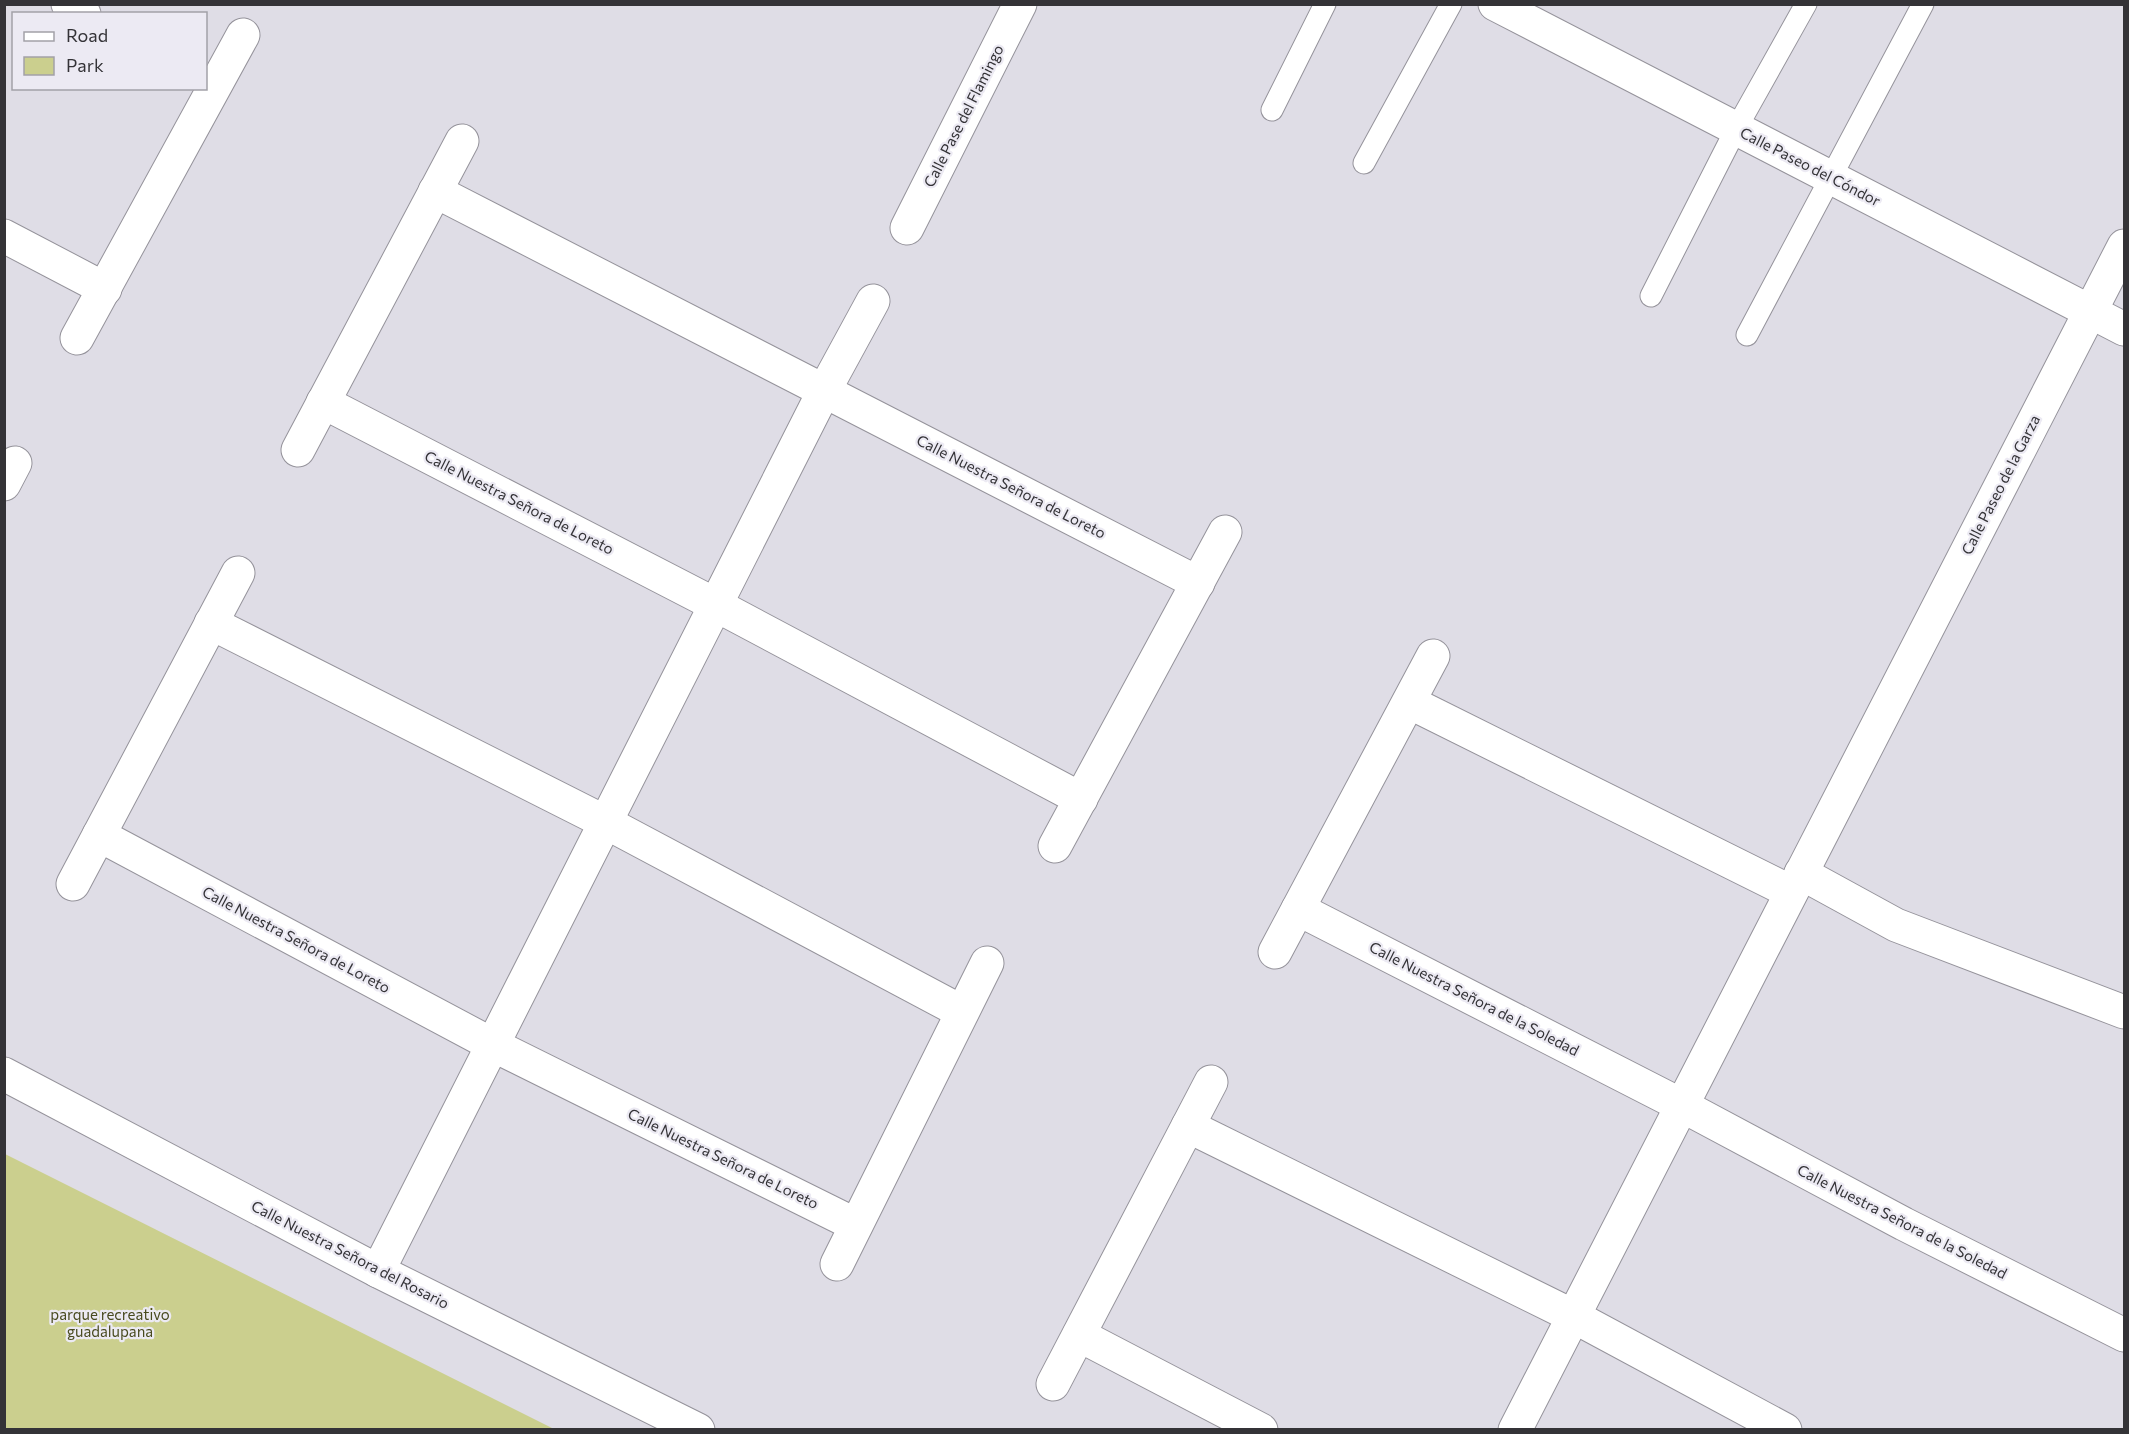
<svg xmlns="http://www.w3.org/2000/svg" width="2129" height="1434" font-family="Commissioner,sans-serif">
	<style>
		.green { fill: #cbcf8e }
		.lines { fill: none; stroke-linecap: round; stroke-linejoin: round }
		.service-casing { stroke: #95939b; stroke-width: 23 }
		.minor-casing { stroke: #95939b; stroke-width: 35 }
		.service { stroke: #fff; stroke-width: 21 }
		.minor { stroke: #fff; stroke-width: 33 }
		.labels { text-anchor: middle; stroke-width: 4.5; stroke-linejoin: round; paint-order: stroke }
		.street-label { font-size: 15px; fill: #343337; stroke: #eceaf3 }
		.park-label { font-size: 15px; fill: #484a1e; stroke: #eceaf3 }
	</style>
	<rect width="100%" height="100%" fill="#dfdde6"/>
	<polygon class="green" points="4,1154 5,1154 554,1429 5,1429"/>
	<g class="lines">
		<g class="service-casing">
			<g id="service">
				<polyline points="1272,110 1325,4"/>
				<polyline points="1364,163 1451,4"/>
				<polyline points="1651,296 1736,129 1806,4"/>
				<polyline points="1747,335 1923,4"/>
			</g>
		</g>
		<g class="minor-casing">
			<g id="minor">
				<polyline points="68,4 84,14"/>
				<polyline points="1495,4 2124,329"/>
				<polyline points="435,191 1198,583"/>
				<polyline points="907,228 1020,4"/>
				<polyline points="4,236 105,289"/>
				<polyline points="77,338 243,35"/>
				<polyline points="323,402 716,605 1081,799"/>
				<polyline points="298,450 462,141"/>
				<polyline points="4,484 15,463"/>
				<polyline points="211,623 605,822 962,1012"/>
				<polyline points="1409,702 1791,892"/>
				<polyline points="99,835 493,1045 856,1225"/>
				<polyline points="1055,846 1225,532"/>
				<polyline points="1801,873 1896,925 2124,1012"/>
				<polyline points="73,884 238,573"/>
				<polyline points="1298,909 1681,1105 1904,1224 2124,1335"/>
				<polyline points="1275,952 1433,656"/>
				<polyline points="4,1074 378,1271 698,1430"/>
				<polyline points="1188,1126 1573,1316 1785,1430"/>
				<polyline points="837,1264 987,963"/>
				<polyline points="378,1271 824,391 873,301"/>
				<polyline points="1079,1335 1261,1430"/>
				<polyline points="1053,1384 1211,1082"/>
				<polyline points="1515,1430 2124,246"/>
			</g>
		</g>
		<use href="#service" class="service"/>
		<use href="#minor" class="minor"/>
	</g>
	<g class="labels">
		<g class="street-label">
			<text transform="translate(964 116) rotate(-63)" y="5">Calle Pase del Flamingo</text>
			<text transform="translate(1810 167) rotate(27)" y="5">Calle Paseo del Cóndor</text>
			<text transform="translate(2001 485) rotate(-63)" y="5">Calle Paseo de la Garza</text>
			<text transform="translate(1011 487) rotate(27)" y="5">Calle Nuestra Señora de Loreto</text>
			<text transform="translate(519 503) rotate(27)" y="5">Calle Nuestra Señora de Loreto</text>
			<text transform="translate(296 940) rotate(28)" y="5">Calle Nuestra Señora de Loreto</text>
			<text transform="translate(1474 999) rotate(27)" y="5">Calle Nuestra Señora de la Soledad</text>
			<text transform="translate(723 1159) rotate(26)" y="5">Calle Nuestra Señora de Loreto</text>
			<text transform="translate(1902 1222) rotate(27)" y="5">Calle Nuestra Señora de la Soledad</text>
			<text transform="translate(350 1255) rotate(27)" y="5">Calle Nuestra Señora del Rosario</text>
		</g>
		<g class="park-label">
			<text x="110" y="1320">parque recreativo<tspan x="110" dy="17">guadalupana</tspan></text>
		</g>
	</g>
	<rect width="2129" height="1434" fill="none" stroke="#343337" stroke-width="12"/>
	<rect x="12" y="12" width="195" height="78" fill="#eceaf3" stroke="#a2a1a8" stroke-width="1.5"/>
	<rect x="24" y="32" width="30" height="9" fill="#ffffff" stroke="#a2a1a8" stroke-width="1.5"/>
	<text x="66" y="42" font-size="18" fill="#343337">Road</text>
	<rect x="24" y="57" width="30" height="18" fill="#cbcf8e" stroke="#a2a1a8" stroke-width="1.5"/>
	<text x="66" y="72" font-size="18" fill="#343337">Park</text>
</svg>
